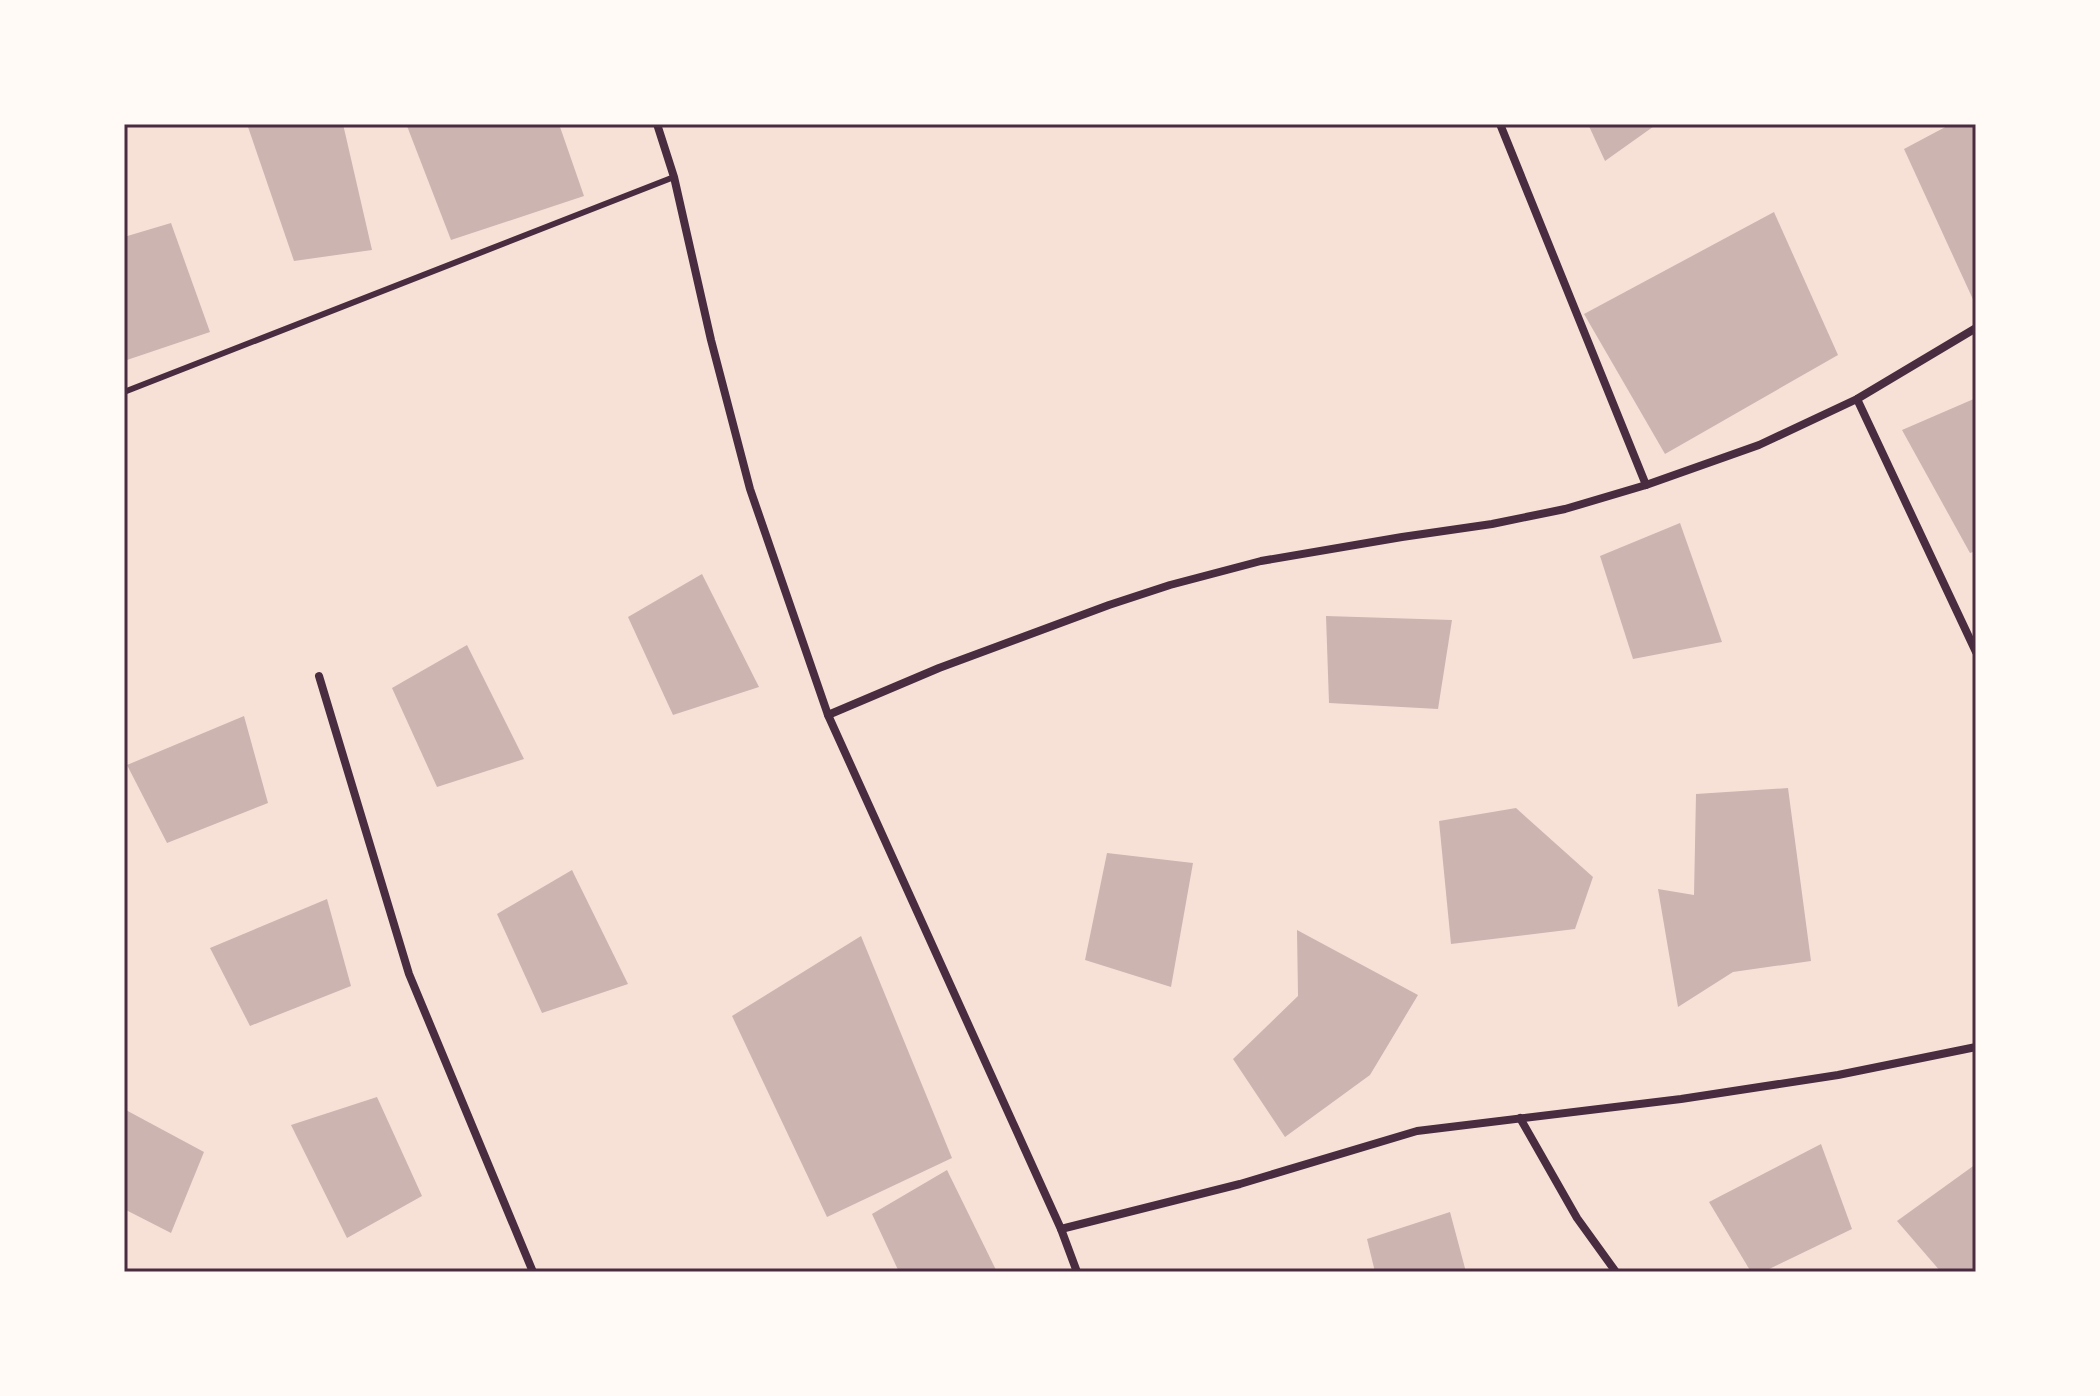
<svg xmlns="http://www.w3.org/2000/svg" width="2100" height="1396" font-family="Barlow,sans-serif">
	<style>
		.building { fill: #ccb4b1 }
		.lines { fill: none; stroke-linecap: round; stroke-linejoin: round }
		.service { stroke: #4a2c40; stroke-width: 6 }
		.minor { stroke: #4a2c40; stroke-width: 8 }
		.neatline { fill: none; stroke: #4a2c40; stroke-width: 3 }
	</style>
	<rect width="100%" height="100%" fill="#f7e1d7"/>
	<g class="building">
		<polygon points="247,124 343,124 372,250 294,261"/>
		<polygon points="416,124 559,124 584,196 451,240 407,126"/>
		<polygon points="1588,124 1657,124 1605,161"/>
		<polygon points="1951,124 1976,124 1976,306 1904,149"/>
		<polygon points="1774,212 1838,355 1665,454 1584,314"/>
		<polygon points="171,223 210,332 124,361 124,237"/>
		<polygon points="1976,398 1976,551 1970,553 1902,430"/>
		<polygon points="1680,523 1722,642 1633,659 1600,556"/>
		<polygon points="702,574 759,687 673,715 628,617"/>
		<polygon points="1326,616 1452,620 1438,709 1329,703"/>
		<polygon points="467,645 524,759 437,787 392,688"/>
		<polygon points="244,716 268,803 167,843 127,765"/>
		<polygon points="1788,788 1811,961 1733,972 1678,1007 1658,889 1694,895 1696,794"/>
		<polygon points="1516,808 1593,877 1575,929 1451,944 1439,821"/>
		<polygon points="1107,853 1193,863 1171,987 1085,960"/>
		<polygon points="572,870 628,984 542,1013 497,914"/>
		<polygon points="327,899 351,986 250,1026 210,948"/>
		<polygon points="1297,930 1418,995 1370,1075 1285,1137 1233,1059 1298,996"/>
		<polygon points="861,936 952,1158 827,1217 732,1016"/>
		<polygon points="377,1097 422,1196 347,1238 291,1125"/>
		<polygon points="124,1109 204,1152 171,1233 124,1209"/>
		<polygon points="1821,1144 1852,1229 1763,1272 1751,1272 1709,1202"/>
		<polygon points="1976,1164 1976,1272 1941,1272 1897,1221"/>
		<polygon points="947,1170 997,1272 899,1272 872,1214"/>
		<polygon points="1450,1212 1466,1272 1375,1272 1367,1239"/>
	</g>
	<g class="lines">
		<polyline class="service" points="124,392 674,177"/>
		<g class="minor">
			<polyline points="657,124 674,177 711,340 750,489 828,715 1061,1229 1077,1272"/>
			<polyline points="1500,124 1646,485"/>
			<polyline points="1857,399 1976,652"/>
			<polyline points="319,676 409,974 533,1272"/>
			<polyline points="828,715 939,668 1109,605 1170,585 1261,561 1402,537 1492,524 1565,509 1646,485 1759,445 1857,399 1976,328"/>
			<polyline points="1520,1118 1577,1218 1616,1272"/>
			<polyline points="1061,1229 1240,1184 1417,1131 1681,1099 1838,1075 1976,1047"/>
		</g>
	</g>
	<rect width="2100" height="1396" fill="none" stroke="#fffaf5" stroke-width="252"/>
	<rect x="126" y="126" width="1848" height="1144" class="neatline"/>
</svg>
